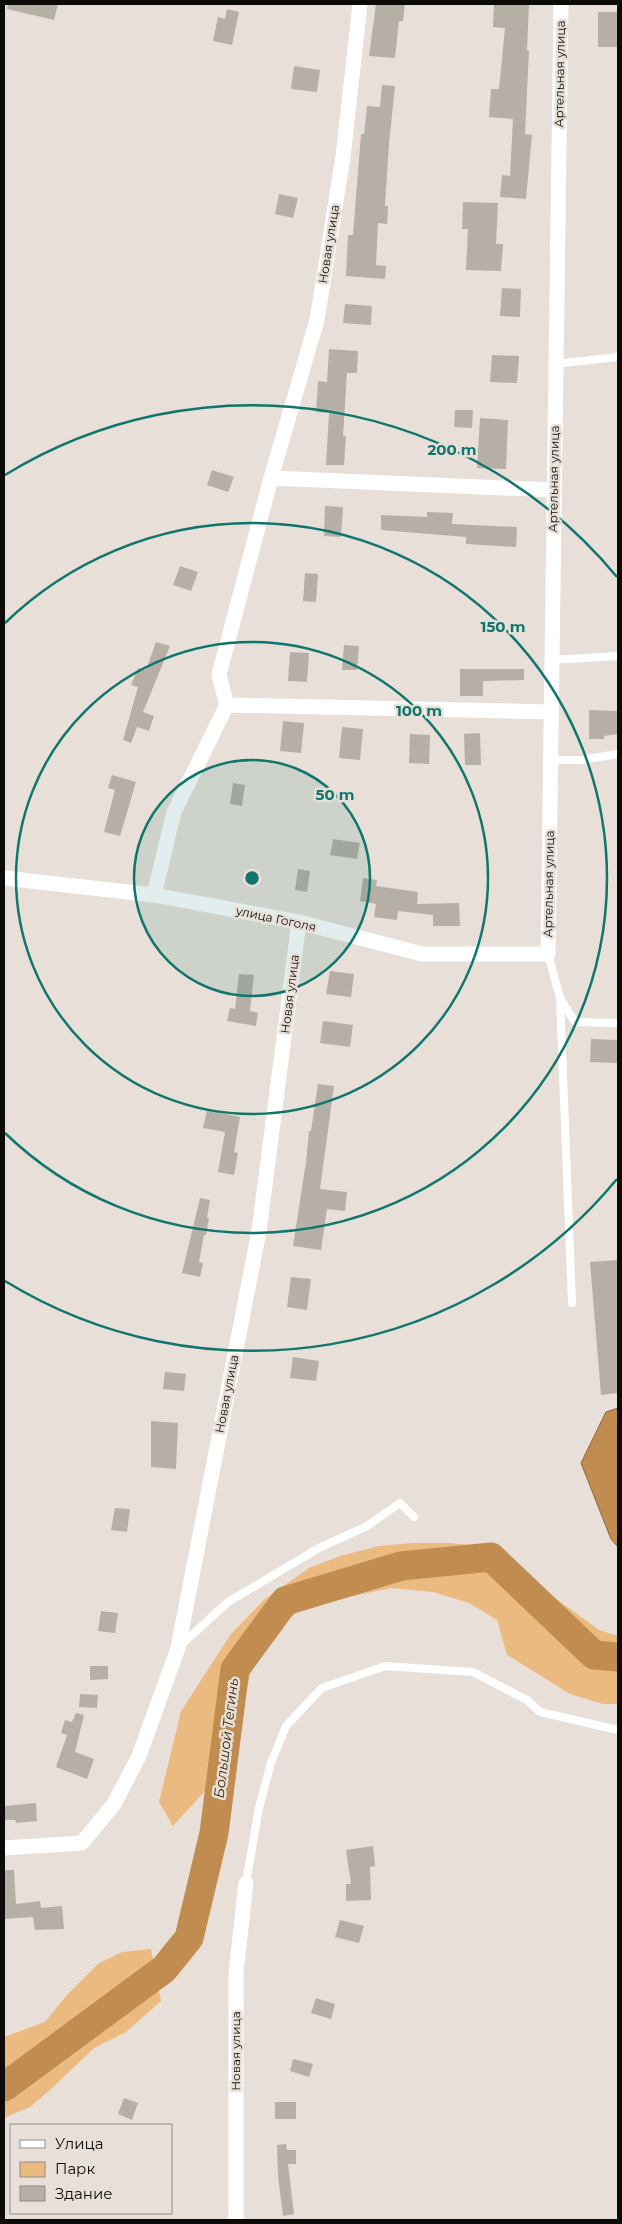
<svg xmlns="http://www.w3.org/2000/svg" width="622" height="2224" font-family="Montserrat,sans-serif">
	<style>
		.green { fill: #ebba81 }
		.water { fill: #c08c4f; stroke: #8a653a }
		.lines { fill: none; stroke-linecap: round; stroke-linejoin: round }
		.river { stroke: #c08c4f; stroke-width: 29 }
		.building { fill: #b6afa6 }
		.service { stroke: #fff; stroke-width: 8 }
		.minor { stroke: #fff; stroke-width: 15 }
		.ring { fill: none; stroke: #0f766e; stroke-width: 2.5 }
		.labels { text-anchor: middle; stroke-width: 5; stroke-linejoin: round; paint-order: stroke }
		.street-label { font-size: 12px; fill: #0d0b08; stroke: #e8e0d8 }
		.water-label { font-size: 14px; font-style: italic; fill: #3c270b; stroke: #e8e0d8 }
		.centre { fill: #0f766e; stroke: #e8e0d8; stroke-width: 2.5 }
		.ring-label { font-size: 15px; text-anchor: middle; font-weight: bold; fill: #0f766e; stroke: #e8e0d8; stroke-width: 5; stroke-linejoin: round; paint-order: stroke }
	</style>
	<rect width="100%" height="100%" fill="#e8e0d8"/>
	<g class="green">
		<polygon points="412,1543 450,1543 486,1547 511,1559 533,1582 599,1630 618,1636 618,1704 603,1704 570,1694 507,1655 497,1620 469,1603 433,1592 391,1588 302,1607 275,1633 250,1674 228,1782 204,1792 173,1826 159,1802 181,1711 231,1634 265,1599 309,1568 340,1556 379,1546"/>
		<polygon points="151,1949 161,2001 126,2032 94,2048 50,2090 30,2107 4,2118 4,2037 45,2022 66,1996 99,1963 122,1952"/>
	</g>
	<polygon class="water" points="618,1408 618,1547 611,1539 581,1463 606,1412"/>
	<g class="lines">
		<polyline class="river" points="4,2087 164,1969 189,1938 214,1833 235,1669 285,1601 401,1566 491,1557 594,1655 618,1657"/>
	</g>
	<g class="building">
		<polygon points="8,4 58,4 54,20 7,9"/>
		<polygon points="376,4 405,4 403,21 399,21 395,58 369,56"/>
		<polygon points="494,4 529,4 527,50 529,51 525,134 532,135 526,199 500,197 502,175 510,176 513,119 489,117 491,89 499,89 505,28 493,27"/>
		<polygon points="227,9 239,12 232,45 213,41 218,17 225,19"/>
		<rect x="598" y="12" width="20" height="35"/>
		<polygon points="294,66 320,70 317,92 291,89"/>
		<polygon points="382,85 395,86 389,144 385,206 388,206 387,224 378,223 376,265 386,266 385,279 346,276 348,235 353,235 361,134 364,134 367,106 380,107"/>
		<polygon points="279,194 298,198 293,218 275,214"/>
		<polygon points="463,202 498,203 496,244 503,244 501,271 466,270 468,229 462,229"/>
		<polygon points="502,288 521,289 520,317 500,316"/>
		<polygon points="345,304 372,306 371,325 343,323"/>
		<polygon points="329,349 358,351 357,373 347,373 343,436 346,436 344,465 326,465 329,413 316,412 318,381 327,382"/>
		<polygon points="492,355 519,356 517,383 490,382"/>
		<polygon points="455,410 473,410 472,428 454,427"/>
		<polygon points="480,418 508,420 506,469 477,468"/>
		<polygon points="212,470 234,477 228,492 207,485"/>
		<polygon points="325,506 343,507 341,537 324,536"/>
		<polygon points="427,512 453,513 452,524 517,527 516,547 466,544 466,537 381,530 381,515 427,517"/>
		<polygon points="180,566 198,572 191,591 173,585"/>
		<polygon points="305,573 318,574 316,602 303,601"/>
		<polygon points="156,642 170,646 143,712 154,716 149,731 137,727 131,743 123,740 138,687 131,685 138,668 146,670"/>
		<polygon points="344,645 359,646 357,670 342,670"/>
		<polygon points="290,652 309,653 307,682 288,681"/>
		<polygon points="460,669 524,669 524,680 483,681 483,696 460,696"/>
		<polygon points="589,710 618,711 618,734 604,736 604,739 589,739"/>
		<polygon points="283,721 304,723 301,753 280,751"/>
		<polygon points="342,727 363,729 360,760 339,758"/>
		<polygon points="480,733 481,765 465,765 464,734"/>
		<polygon points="410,734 430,735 429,764 409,763"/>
		<polygon points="112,775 136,782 120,836 104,832 115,790 108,788"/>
		<polygon points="233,783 245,785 242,806 230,804"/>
		<polygon points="333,839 360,843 357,859 330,855"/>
		<polygon points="298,869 310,871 307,892 295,890"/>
		<polygon points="363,878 377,880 376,886 418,892 417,904 459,903 460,926 433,926 433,915 398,911 397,920 374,917 376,904 360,901"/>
		<polygon points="330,971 354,974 351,997 326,994"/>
		<polygon points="239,974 254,975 250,1011 258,1013 256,1026 227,1021 230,1008 235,1009"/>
		<polygon points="323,1021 353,1025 350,1047 320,1043"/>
		<polygon points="591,1039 618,1040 618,1063 590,1062"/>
		<polygon points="318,1084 334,1086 320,1189 347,1192 345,1211 327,1209 321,1250 293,1246 306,1162 309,1131 311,1131"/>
		<polygon points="207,1110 240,1117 234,1152 238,1153 234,1175 218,1172 225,1132 203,1128"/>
		<polygon points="200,1198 210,1200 207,1218 209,1218 206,1235 204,1235 199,1262 203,1263 200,1277 182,1273"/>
		<polygon points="618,1260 618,1393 601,1395 590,1262"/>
		<polygon points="291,1277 311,1279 307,1310 287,1307"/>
		<polygon points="293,1357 319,1361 316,1381 290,1378"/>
		<polygon points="165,1372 186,1374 184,1391 163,1389"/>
		<polygon points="151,1421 178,1423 176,1469 151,1467"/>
		<polygon points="115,1508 130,1509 127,1532 111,1530"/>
		<polygon points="101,1611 118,1613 115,1633 98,1631"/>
		<polygon points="90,1666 108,1666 108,1679 90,1680"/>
		<polygon points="80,1694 98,1695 97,1708 79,1707"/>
		<polygon points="76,1713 84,1715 75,1752 94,1759 87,1779 56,1767 67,1735 61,1733 65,1720 72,1722"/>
		<polygon points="36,1803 37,1821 16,1823 15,1820 4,1820 4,1806"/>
		<polygon points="373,1846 375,1866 370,1867 371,1900 346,1901 346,1884 351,1884 346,1850"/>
		<polygon points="4,1870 14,1870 16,1904 40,1901 41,1908 62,1906 64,1929 35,1930 33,1917 4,1919"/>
		<polygon points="340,1920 364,1926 359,1943 335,1937"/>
		<polygon points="316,1998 335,2004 331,2019 311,2013"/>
		<polygon points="293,2059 313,2064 309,2077 290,2071"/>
		<polygon points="124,2098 138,2103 132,2120 118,2114"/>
		<rect x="275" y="2102" width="21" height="17"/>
		<polygon points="286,2144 287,2150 296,2150 296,2164 288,2164 294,2214 283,2216 278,2176 277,2145"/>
	</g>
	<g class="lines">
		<g class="service">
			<polyline points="555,364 618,357"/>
			<polyline points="551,660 618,656"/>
			<polyline points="550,760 581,760 618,754"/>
			<polyline points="548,954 560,998 575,1022 618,1023"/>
			<polyline points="560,998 572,1303"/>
			<polyline points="181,1645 228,1602 319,1548 367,1526 400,1503 414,1517"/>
			<polyline points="246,1883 259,1808 271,1763 286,1726 322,1688 385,1666 473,1672 527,1700 540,1712 618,1730"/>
		</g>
		<g class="minor">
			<polyline points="271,478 554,490"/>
			<polyline points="227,705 551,712"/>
			<polyline points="4,878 154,895 299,922 422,954 548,954 561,4"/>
			<polyline points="154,895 174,812 227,705 219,675 271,478 317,320 343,157 360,4"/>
			<polyline points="4,1848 82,1843 114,1804 139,1756 178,1648 259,1231 299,922"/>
			<polyline points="236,2220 236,1973 246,1883"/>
		</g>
	</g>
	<circle cx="252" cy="878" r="118" fill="#0f766e" fill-opacity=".12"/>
	<g class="ring">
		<circle cx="252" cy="878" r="118"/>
		<circle cx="252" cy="878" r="236"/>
		<path d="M5 623A355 355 0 1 1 5 1133"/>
		<path d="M617 1179A473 473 0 0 1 5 1281M5 475A473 473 0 0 1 617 577"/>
	</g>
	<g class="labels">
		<g class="street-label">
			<text transform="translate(560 74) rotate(-89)" y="4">Артельная улица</text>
			<text transform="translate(329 244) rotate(-81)" y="4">Новая улица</text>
			<text transform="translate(554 479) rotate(-89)" y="4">Артельная улица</text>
			<text transform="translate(549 884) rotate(-89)" y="4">Артельная улица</text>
			<text transform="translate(276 919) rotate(12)" y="4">улица Гоголя</text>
			<text transform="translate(290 994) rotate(-83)" y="4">Новая улица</text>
			<text transform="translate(227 1394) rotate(-79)" y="4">Новая улица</text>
			<text transform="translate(236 2051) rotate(-90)" y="4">Новая улица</text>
		</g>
		<g class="water-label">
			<text transform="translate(226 1738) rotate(-83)" y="5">Большой Тегинь</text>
		</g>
	</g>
	<circle cx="252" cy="878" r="8" class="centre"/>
	<g class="ring-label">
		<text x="452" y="455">200 m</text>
		<text x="503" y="632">150 m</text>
		<text x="419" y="716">100 m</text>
		<text x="335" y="800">50 m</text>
	</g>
	<rect width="622" height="2224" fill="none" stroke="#0d0b08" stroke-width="10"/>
	<rect x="10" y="2124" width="162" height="90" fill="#e8e0d8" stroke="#908b85"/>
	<rect x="20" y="2140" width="25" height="8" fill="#ffffff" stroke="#908b85"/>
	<text x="55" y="2149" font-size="15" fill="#0d0b08">Улица</text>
	<rect x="20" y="2162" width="25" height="15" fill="#ebba81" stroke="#908b85"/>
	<text x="55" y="2174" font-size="15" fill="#0d0b08">Парк</text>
	<rect x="20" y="2186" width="25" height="15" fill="#b6afa6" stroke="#908b85"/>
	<text x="55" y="2199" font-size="15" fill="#0d0b08">Здание</text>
</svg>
